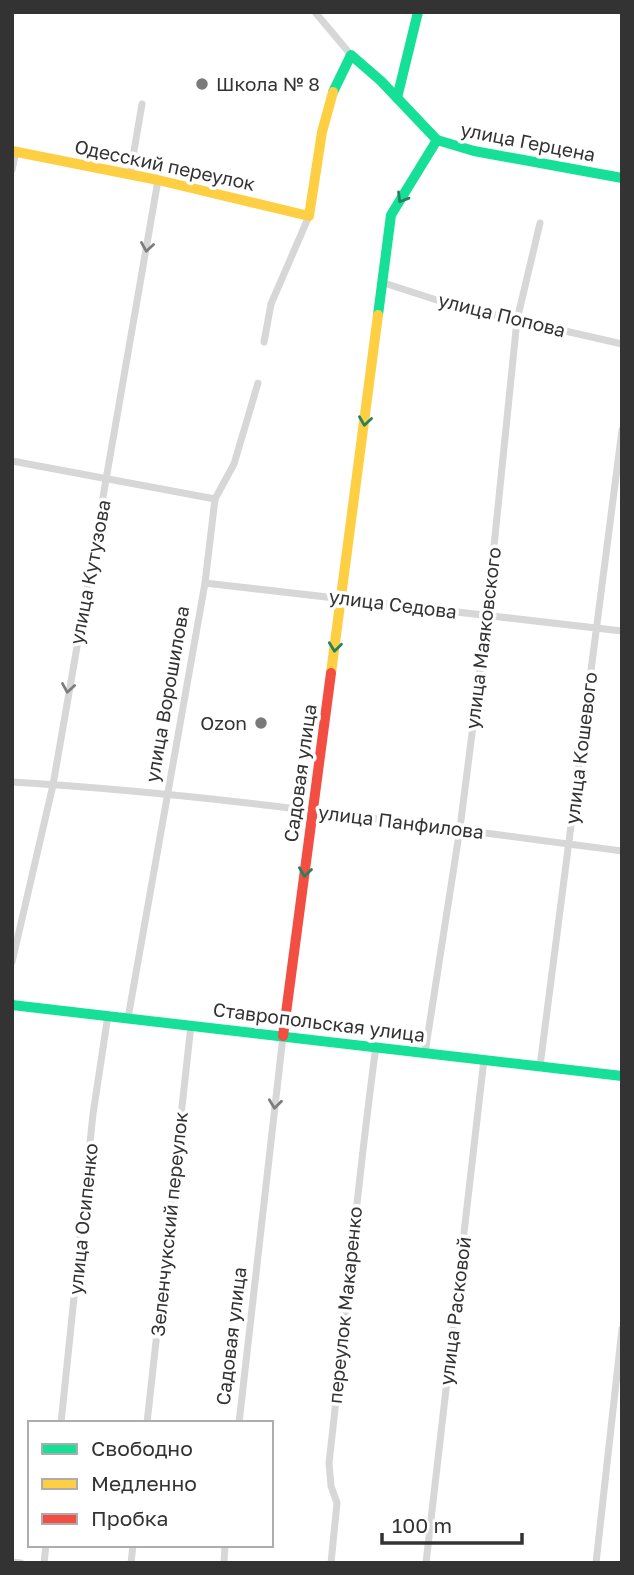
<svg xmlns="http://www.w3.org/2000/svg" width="634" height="1575" font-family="'Golos Text',sans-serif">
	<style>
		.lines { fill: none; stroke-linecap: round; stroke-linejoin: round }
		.street { stroke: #d7d7d7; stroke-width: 7 }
		.fast { stroke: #16e098; stroke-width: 10 }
		.slow { stroke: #ffcf43; stroke-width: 10 }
		.jam { stroke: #f24e42; stroke-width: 10 }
		.oneway { stroke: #268160 }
		.oneway2 { stroke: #7d7d7d }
		.poi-dot { fill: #7a7a7a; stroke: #fff; stroke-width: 2.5 }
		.labels { text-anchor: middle; stroke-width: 7; stroke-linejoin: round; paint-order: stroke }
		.poi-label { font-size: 19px; fill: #333; stroke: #fff; text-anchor: start }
		.street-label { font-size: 19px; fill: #333; stroke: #fff }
	</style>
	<rect width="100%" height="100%" fill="#fff"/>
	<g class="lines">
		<g class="street">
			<polyline points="315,12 351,55"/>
			<polyline points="12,170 16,151"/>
			<polyline points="130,174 142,104"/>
			<polyline points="384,283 452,305 622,344"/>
			<polyline points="264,342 271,304 309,216"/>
			<polyline points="12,461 215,499"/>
			<polyline points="205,583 622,631"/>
			<path d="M12 782C217 794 419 825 622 851"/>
			<polyline points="12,962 53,785 158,180"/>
			<polyline points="128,1018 205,583 215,499 234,464 258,383"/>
			<polyline points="425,1053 460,828 487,615 517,320 540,223"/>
			<polyline points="540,1066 622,430"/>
			<polyline points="61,1423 93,1114 108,1015"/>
			<polyline points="147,1423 191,1025"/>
			<polyline points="239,1423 283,1036"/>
			<polyline points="12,1562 21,1563"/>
			<polyline points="44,1563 46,1545"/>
			<polyline points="131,1563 133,1545"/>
			<polyline points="224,1563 225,1545"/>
			<path d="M331 1563 337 1503 331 1486 329 1463C345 1324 357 1185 376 1046"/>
			<polyline points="426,1563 484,1059"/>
			<polyline points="596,1563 622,1329"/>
		</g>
		<g class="fast">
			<polyline points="333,92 351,55 381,81 437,140 474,151 622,178"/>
			<polyline points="397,98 418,12"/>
			<polyline points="378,315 391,215 437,140"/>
			<polyline points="12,1005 622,1076"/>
		</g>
		<g class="slow">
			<polyline points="12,151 158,180 309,216 322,132 333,92"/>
			<polyline points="331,673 378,315"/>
		</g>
		<polyline class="jam" points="283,1036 331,673"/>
	</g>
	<defs><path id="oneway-chevron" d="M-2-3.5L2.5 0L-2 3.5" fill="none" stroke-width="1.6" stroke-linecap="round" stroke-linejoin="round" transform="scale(1.75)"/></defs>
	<g class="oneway">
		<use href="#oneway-chevron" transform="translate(402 198) rotate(121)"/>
		<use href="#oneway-chevron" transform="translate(365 421) rotate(98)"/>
		<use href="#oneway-chevron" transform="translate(335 647) rotate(97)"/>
		<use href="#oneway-chevron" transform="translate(305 872) rotate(98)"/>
	</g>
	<g class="oneway2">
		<use href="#oneway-chevron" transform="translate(147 247) rotate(99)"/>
		<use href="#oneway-chevron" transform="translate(68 688) rotate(99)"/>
		<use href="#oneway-chevron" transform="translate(275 1104) rotate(97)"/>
	</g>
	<g class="poi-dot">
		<circle cx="202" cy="84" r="7"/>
		<circle cx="261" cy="723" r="7"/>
	</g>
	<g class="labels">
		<g class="poi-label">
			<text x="216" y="91">Школа № 8</text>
			<text x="247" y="730" text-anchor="end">Ozon</text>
		</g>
		<g class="street-label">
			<text transform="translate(528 142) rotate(11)" y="7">улица Герцена</text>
			<text transform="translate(165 165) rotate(12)" y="7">Одесский переулок</text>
			<text transform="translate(502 315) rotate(14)" y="7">улица Попова</text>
			<text transform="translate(90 572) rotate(-79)" y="7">улица Кутузова</text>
			<text transform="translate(393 604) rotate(7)" y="7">улица Седова</text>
			<text transform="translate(483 638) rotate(-83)" y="7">улица Маяковского</text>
			<text transform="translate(167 694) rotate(-80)" y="7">улица Ворошилова</text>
			<text transform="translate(581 748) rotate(-83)" y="7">улица Кошевого</text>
			<text transform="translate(300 773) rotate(-82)" y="7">Садовая улица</text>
			<text transform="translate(401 822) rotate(7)" y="7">улица Панфилова</text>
			<text transform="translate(319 1022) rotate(7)" y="7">Ставропольская улица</text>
			<text transform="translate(83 1219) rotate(-84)" y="7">улица Осипенко</text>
			<text transform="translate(169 1224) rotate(-84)" y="7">Зеленчукский переулок</text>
			<text transform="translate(345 1305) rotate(-84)" y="7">переулок Макаренко</text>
			<text transform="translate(455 1311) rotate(-83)" y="7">улица Расковой</text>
			<text transform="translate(231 1336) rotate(-83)" y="7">Садовая улица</text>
		</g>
	</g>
	<rect width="634" height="1575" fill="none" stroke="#333333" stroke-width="28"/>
	<rect x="28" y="1421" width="245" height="126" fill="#ffffff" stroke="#adadad" stroke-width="2"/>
	<rect x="42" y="1444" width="35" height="10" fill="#16e098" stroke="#adadad" stroke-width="2"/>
	<text x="91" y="1456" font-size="21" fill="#333333">Свободно</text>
	<rect x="42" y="1479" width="35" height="10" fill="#ffcf43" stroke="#adadad" stroke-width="2"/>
	<text x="91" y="1491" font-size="21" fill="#333333">Медленно</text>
	<rect x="42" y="1514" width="35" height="10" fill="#f24e42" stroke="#adadad" stroke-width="2"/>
	<text x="91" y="1526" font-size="21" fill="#333333">Пробка</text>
	<path d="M382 1533v10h140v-10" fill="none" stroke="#333333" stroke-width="3.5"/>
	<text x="392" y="1533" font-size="21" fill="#333333" stroke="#ffffff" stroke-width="5" paint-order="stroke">100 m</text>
</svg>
